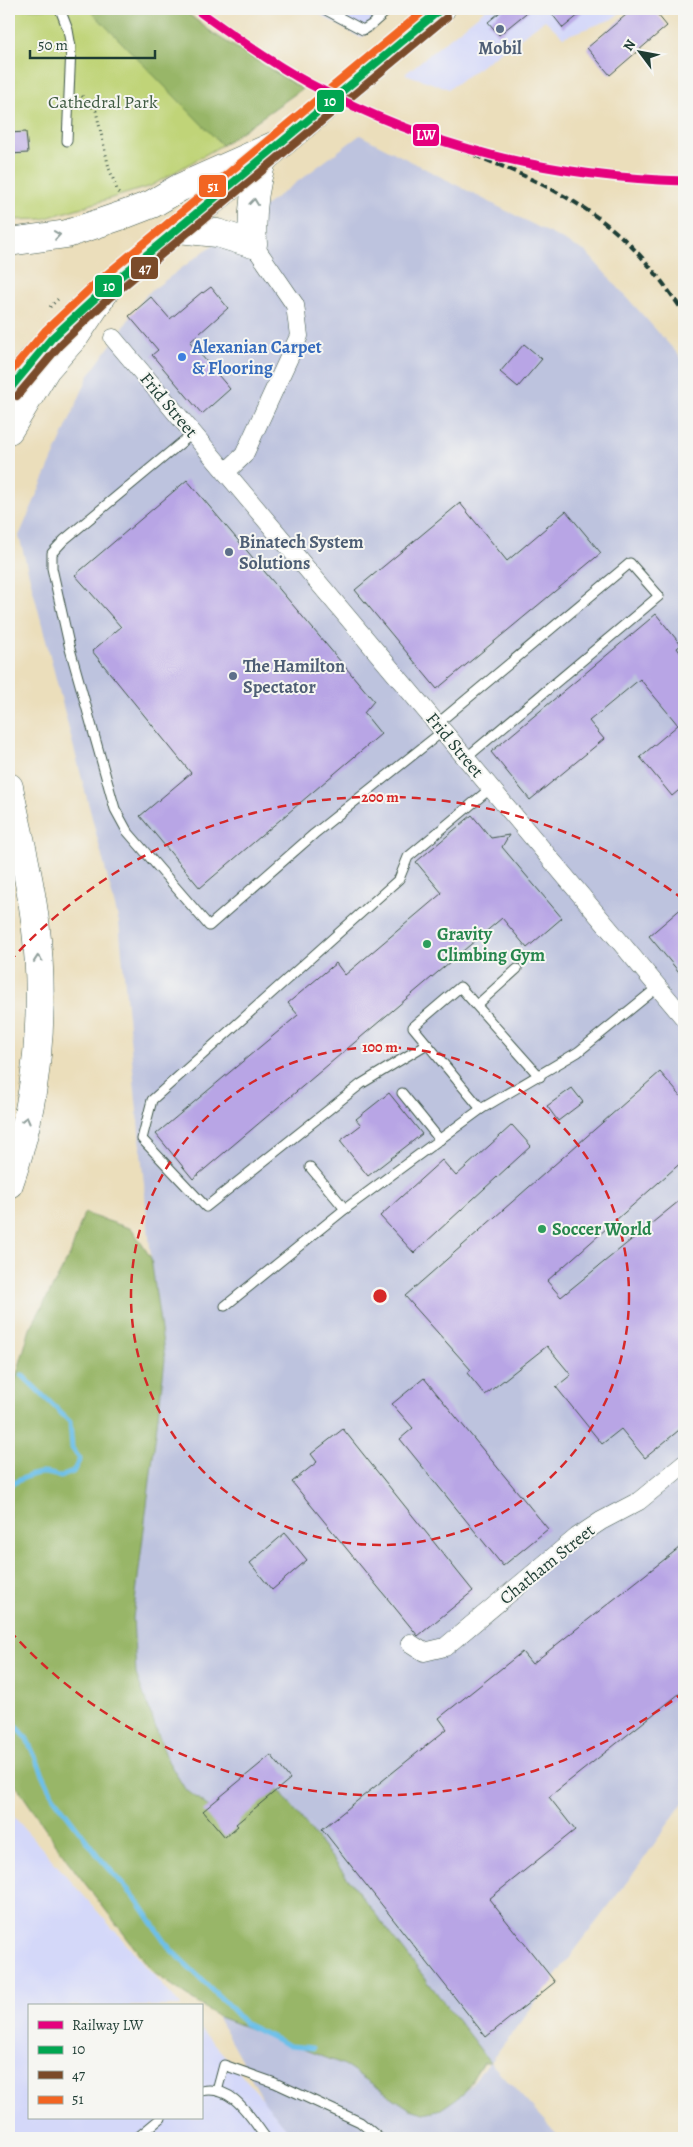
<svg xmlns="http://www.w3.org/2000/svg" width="693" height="2147" font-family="Alegreya,serif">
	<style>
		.built { fill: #d4d8f9 }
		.industrial { fill: #bdc3de }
		.green { fill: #c0d478; stroke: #708856 }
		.forest { fill: #98b668; stroke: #5c7a4e }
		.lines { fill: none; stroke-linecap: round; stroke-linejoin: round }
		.stream { stroke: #6dc0e9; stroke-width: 5 }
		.building { fill: #b8a5e5 }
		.service-casing { stroke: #3e5548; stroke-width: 11 }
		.minor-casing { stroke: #3e5548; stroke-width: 19 }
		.primary-casing { stroke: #3e5548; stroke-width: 29 }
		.motorway-casing { stroke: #3e5548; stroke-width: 29 }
		.path { stroke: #3e5548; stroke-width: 3; stroke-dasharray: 1 4; stroke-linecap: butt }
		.service { stroke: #fff; stroke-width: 9 }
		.minor { stroke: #fff; stroke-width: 18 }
		.primary { stroke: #fff; stroke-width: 28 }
		.motorway { stroke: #fff; stroke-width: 28 }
		.rail { stroke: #1f3d34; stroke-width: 4; stroke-dasharray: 8 4; stroke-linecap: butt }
		.bus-1-casing { stroke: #f6f6f2; stroke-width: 11 }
		.bus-2-casing { stroke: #f6f6f2; stroke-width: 11 }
		.bus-3-casing { stroke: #f6f6f2; stroke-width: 11 }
		.bus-1 { stroke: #00a651; stroke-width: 8 }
		.bus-2 { stroke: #7a4b2a; stroke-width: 8 }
		.bus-3 { stroke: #f26522; stroke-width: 8 }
		.rail-1-casing { stroke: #f6f6f2; stroke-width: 12 }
		.rail-1 { stroke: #e5007d; stroke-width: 9 }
		.oneway { stroke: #8f9e9a }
		.ring { fill: none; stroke: #d62828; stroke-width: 2.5; stroke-dasharray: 9 6 }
		.service-dot { fill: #5c6f8a; stroke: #f6f6f2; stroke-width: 2 }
		.shop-dot { fill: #3f7fe0; stroke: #f6f6f2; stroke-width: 2 }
		.leisure-dot { fill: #2e9e5b; stroke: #f6f6f2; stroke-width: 2 }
		.labels { text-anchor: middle; stroke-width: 4; stroke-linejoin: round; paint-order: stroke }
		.service-label { font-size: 18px; font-weight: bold; fill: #4e5e75; stroke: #f6f6f2; text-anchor: start }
		.park-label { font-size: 18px; fill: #3f5b42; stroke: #f6f6f2 }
		.shop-label { font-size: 18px; font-weight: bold; fill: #366cbe; stroke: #f6f6f2; text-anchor: start }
		.street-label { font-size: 18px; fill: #1f3d34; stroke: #f6f6f2 }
		.leisure-label { font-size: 18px; font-weight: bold; fill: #27864d; stroke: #f6f6f2; text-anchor: start }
		.centre { fill: #d62828; stroke: #f6f6f2; stroke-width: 2.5 }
		.ring-label { font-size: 15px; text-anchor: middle; font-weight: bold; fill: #d62828; stroke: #f6f6f2; stroke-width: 4; stroke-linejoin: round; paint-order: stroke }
		.line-badge { stroke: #f6f6f2; stroke-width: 2 }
		.badge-label { font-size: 14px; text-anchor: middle; font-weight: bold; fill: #fff }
	</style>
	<rect width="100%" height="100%" fill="#f6f6f2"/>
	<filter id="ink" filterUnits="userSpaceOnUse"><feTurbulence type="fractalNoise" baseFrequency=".02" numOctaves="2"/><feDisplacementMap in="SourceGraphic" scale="10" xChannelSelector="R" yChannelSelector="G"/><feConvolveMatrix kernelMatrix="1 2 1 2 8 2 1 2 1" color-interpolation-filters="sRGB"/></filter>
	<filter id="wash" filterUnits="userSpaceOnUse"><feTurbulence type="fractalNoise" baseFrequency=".0096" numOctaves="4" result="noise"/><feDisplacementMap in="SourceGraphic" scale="20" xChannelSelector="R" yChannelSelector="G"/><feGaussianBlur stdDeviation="1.12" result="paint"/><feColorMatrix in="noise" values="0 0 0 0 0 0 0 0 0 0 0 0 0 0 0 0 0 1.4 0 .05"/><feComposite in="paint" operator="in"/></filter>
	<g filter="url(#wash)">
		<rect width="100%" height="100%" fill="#ebdebb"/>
		<g class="built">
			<polygon points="310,9 396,9 361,38"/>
			<polygon points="486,9 625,9 613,19 563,37 545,20 449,89 405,74"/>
			<polygon points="9,1811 181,2006 29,2006 29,2118 201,2118 201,2029 264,2100 294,2138 9,2138"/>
		</g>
		<polygon class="industrial" points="360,135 586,252 684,361 684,1801 639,1866 490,2062 560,2138 294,2138 264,2101 217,2016 342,2064 410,2109 463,2094 489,2062 274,1783 226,1820 185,1789 168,1761 136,1673 133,1618 165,1359 151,1258 119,922 19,536 89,375 147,294"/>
		<polygon class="green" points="9,9 182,9 214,34 302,89 222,145 151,186 43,219 9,220"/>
		<g class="forest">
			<polygon points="89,9 182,9 214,34 302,89 222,145"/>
			<polygon points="84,1213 132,1229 151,1258 165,1359 133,1618 136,1674 168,1761 185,1789 226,1820 274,1783 490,2062 483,2062 463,2094 441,2109 424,2113 410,2109 342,2064 217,2016 154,1973 67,1860 9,1775 9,1401 30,1329 70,1255"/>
		</g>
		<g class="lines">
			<g class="stream">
				<path d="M9 1485C29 1476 38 1468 60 1477L73 1472 80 1459 72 1448 70 1422 22 1375"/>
				<polyline points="9,1718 26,1737 53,1796 99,1857 137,1900 170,1949 226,2003 245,2024 290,2046 313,2048"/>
			</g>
		</g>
		<g id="blocks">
			<g class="building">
				<polygon points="504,9 531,9 499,35 488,22"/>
				<polygon points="548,9 586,9 563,28"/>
				<polygon points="633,9 653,9 667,26 610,75 587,48"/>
				<polygon points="26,132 28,153 9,154 9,133"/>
				<polygon points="211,287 228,308 190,342 230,389 202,414 152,355 158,350 129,316 151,297 170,319 202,292 203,293"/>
				<polygon points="524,344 542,359 518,387 500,372"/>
				<polygon points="187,480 374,701 364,713 381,734 200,888 140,816 191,773 92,651 121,627 75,575"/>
				<polygon points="460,503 507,561 566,511 601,553 437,689 355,590"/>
				<polygon points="656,614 681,645 677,648 684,658 684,786 672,796 640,757 678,725 640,679 589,721 604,739 530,800 491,752"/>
				<polygon points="472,815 491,838 509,835 502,847 562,918 527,948 502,918 193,1179 156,1134 298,1015 288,1003 336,963 345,975 442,893 416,862"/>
				<polygon points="684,906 684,978 649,936"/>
				<polygon points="660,1072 684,1100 684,1160 547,1281 561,1297 684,1197 684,1426 645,1458 621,1429 602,1444 556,1387 571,1375 547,1346 485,1395 467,1373 471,1370 405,1296"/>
				<polygon points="572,1088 583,1102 558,1121 547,1106"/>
				<polygon points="389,1093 422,1134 368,1176 340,1141 361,1125 356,1119"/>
				<polygon points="512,1125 531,1146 414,1253 380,1216 442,1160 456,1176"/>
				<polygon points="424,1378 548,1529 503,1566 400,1439 413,1428 392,1404"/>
				<polygon points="343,1429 473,1591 418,1636 292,1482 317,1462 311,1454"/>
				<polygon points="285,1533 307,1560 272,1590 250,1563"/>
				<polygon points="684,1544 684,1690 549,1797 575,1830 489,1899 555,1982 486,2037 322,1829 447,1729 439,1718 522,1652 532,1664"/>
				<polygon points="271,1755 290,1779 236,1824 238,1826 225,1837 203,1811"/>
			</g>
		</g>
	</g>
	<g filter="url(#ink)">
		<use href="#blocks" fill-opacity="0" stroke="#3e5548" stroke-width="1"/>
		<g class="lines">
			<g class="service-casing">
				<g id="service">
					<polyline points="60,9 68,30 71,47 67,141"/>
					<polyline points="324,9 363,30 371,25 389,9"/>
					<polyline points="193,433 64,540 52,553 52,568 70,649 115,809 127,831 209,926 314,834 443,731"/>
					<polyline points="437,724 630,563 659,596 466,758"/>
					<polyline points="477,1005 517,969"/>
					<polyline points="427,1044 361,1084 206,1207 142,1139 152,1100 399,879 408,857 491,788"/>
					<polyline points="402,1093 440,1140"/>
					<polyline points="481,1109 413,1027 460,987 540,1077"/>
					<polyline points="310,1167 345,1209"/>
					<polyline points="225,1306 345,1209 481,1109 578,1052 658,987"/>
					<path d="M201 2091C233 2084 250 2117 266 2138"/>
					<polyline points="217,2091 224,2065 275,2083 360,2122 379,2138"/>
					<polyline points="137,2138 161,2118"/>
				</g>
			</g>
			<g class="minor-casing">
				<g id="minor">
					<polyline points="113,338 684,1018"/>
					<polyline points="226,472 244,455 299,336 295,305 253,244"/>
					<polyline points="410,1643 424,1652 445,1647 577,1537 601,1521 639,1501 684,1464"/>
				</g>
			</g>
			<g class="primary-casing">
				<g id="primary">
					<path d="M178 229 217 233 253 244C251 215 254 188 262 161"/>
					<path d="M9 390C62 316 137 263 207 205 286 141 363 74 441 9"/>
				</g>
			</g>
			<g class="motorway-casing">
				<g id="motorway">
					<polyline points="9,242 67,234 126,214 152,204 179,188 280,143"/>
					<polyline points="9,430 46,369 76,335 110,284"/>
					<path d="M9 787C18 832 30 877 35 921 46 1009 38 1101 9 1184"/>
				</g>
			</g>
			<g class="path">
				<polyline points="82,96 96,111 109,168 119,195"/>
				<polyline points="50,307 60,297"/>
			</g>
			<use href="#service" class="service"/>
			<use href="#minor" class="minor"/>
			<use href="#primary" class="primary"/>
			<use href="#motorway" class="motorway"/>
			<path class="rail" d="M396 125C475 157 568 183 630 245 651 266 668 289 684 313"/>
			<g class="bus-1-casing">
				<polyline id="bus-1" points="9,390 52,338 102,292 441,9"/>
			</g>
			<g class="bus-2-casing">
				<polyline id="bus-2" points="17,396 60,345 108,299 447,17"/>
			</g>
			<g class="bus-3-casing">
				<polyline id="bus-3" points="9,374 45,331 95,284 426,9"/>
			</g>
			<use href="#bus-1" class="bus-1"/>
			<use href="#bus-2" class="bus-2"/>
			<use href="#bus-3" class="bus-3"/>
			<g class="rail-1-casing">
				<path id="rail-1" d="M196 9C233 36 270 62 310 84 429 148 549 177 684 181"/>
			</g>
			<use href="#rail-1" class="rail-1"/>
		</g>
		<defs><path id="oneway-chevron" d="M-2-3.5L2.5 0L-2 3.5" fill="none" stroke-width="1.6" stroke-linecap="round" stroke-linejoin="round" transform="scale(1.25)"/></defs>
		<g class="oneway">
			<use href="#oneway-chevron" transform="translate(254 202) rotate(-84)"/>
			<use href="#oneway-chevron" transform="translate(57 235) rotate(-8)"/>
			<use href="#oneway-chevron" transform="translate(38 959) rotate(-95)"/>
			<use href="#oneway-chevron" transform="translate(26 1120) rotate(-76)"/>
		</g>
	</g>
	<g class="ring">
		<circle cx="380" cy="1296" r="249"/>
		<path d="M684 1692A499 499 0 0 1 9 1630M9 962A499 499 0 0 1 684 900"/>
	</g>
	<g class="service-dot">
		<circle cx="500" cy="29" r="5"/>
		<circle cx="229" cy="552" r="5"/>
		<circle cx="233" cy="676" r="5"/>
	</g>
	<circle class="shop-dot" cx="182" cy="357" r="5"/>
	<g class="leisure-dot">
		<circle cx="427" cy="944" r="5"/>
		<circle cx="542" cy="1229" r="5"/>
	</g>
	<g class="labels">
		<g class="service-label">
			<text x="500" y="54" text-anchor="middle">Mobil</text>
			<text x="239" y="548">Binatech System<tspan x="239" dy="21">Solutions</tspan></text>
			<text x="243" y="672">The Hamilton<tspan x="243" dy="21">Spectator</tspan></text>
		</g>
		<g class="park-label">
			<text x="103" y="108">Cathedral Park</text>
		</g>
		<g class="shop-label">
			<text x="192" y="353">Alexanian Carpet<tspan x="192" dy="21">&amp; Flooring</tspan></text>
		</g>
		<g class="street-label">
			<text transform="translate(169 405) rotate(50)" y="6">Frid Street</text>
			<text transform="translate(455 745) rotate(50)" y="6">Frid Street</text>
			<text transform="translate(547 1564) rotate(-39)" y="6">Chatham Street</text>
		</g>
		<g class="leisure-label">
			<text x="437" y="940">Gravity<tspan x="437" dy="21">Climbing Gym</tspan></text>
			<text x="552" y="1235">Soccer World</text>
		</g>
	</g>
	<circle cx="380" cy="1296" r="8" class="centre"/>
	<g class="ring-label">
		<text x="380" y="802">200 m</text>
		<text x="380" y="1052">100 m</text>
	</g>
	<g class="line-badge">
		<rect x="316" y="89" width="29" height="24" rx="5" fill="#00a651"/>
		<rect x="412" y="123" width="28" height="24" rx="5" fill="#e5007d"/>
		<rect x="198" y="174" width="29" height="24" rx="5" fill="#f26522"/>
		<rect x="130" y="256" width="29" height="24" rx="5" fill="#7a4b2a"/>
		<rect x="94" y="274" width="29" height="24" rx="5" fill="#00a651"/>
	</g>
	<g class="badge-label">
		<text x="330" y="106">10</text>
		<text x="426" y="140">LW</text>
		<text x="213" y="191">51</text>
		<text x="145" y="273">47</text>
		<text x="109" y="291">10</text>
	</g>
	<rect width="693" height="2147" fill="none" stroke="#f6f6f2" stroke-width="30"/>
	<rect x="28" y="2004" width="175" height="115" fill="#f6f6f2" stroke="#a0aca6"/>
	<rect x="38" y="2021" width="25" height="8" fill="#e5007d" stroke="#a0aca6"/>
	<text x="72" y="2030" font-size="15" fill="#1f3d34">Railway LW</text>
	<rect x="38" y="2046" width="25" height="8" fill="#00a651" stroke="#a0aca6"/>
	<text x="72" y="2054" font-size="15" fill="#1f3d34">10</text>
	<rect x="38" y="2071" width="25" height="8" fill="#7a4b2a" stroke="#a0aca6"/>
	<text x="72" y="2080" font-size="15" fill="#1f3d34">47</text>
	<rect x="38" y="2096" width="25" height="8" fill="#f26522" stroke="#a0aca6"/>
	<text x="72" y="2104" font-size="15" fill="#1f3d34">51</text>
	<g transform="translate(640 52) rotate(302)" stroke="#f6f6f2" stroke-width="4" paint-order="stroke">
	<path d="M0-4L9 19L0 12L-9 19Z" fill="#1f3d34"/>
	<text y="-8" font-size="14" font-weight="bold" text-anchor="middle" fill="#1f3d34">N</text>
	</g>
	<path d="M30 50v8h125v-8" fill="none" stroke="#1f3d34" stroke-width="2.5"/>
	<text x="38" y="50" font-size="15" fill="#1f3d34" stroke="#f6f6f2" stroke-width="4" paint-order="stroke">50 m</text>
</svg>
